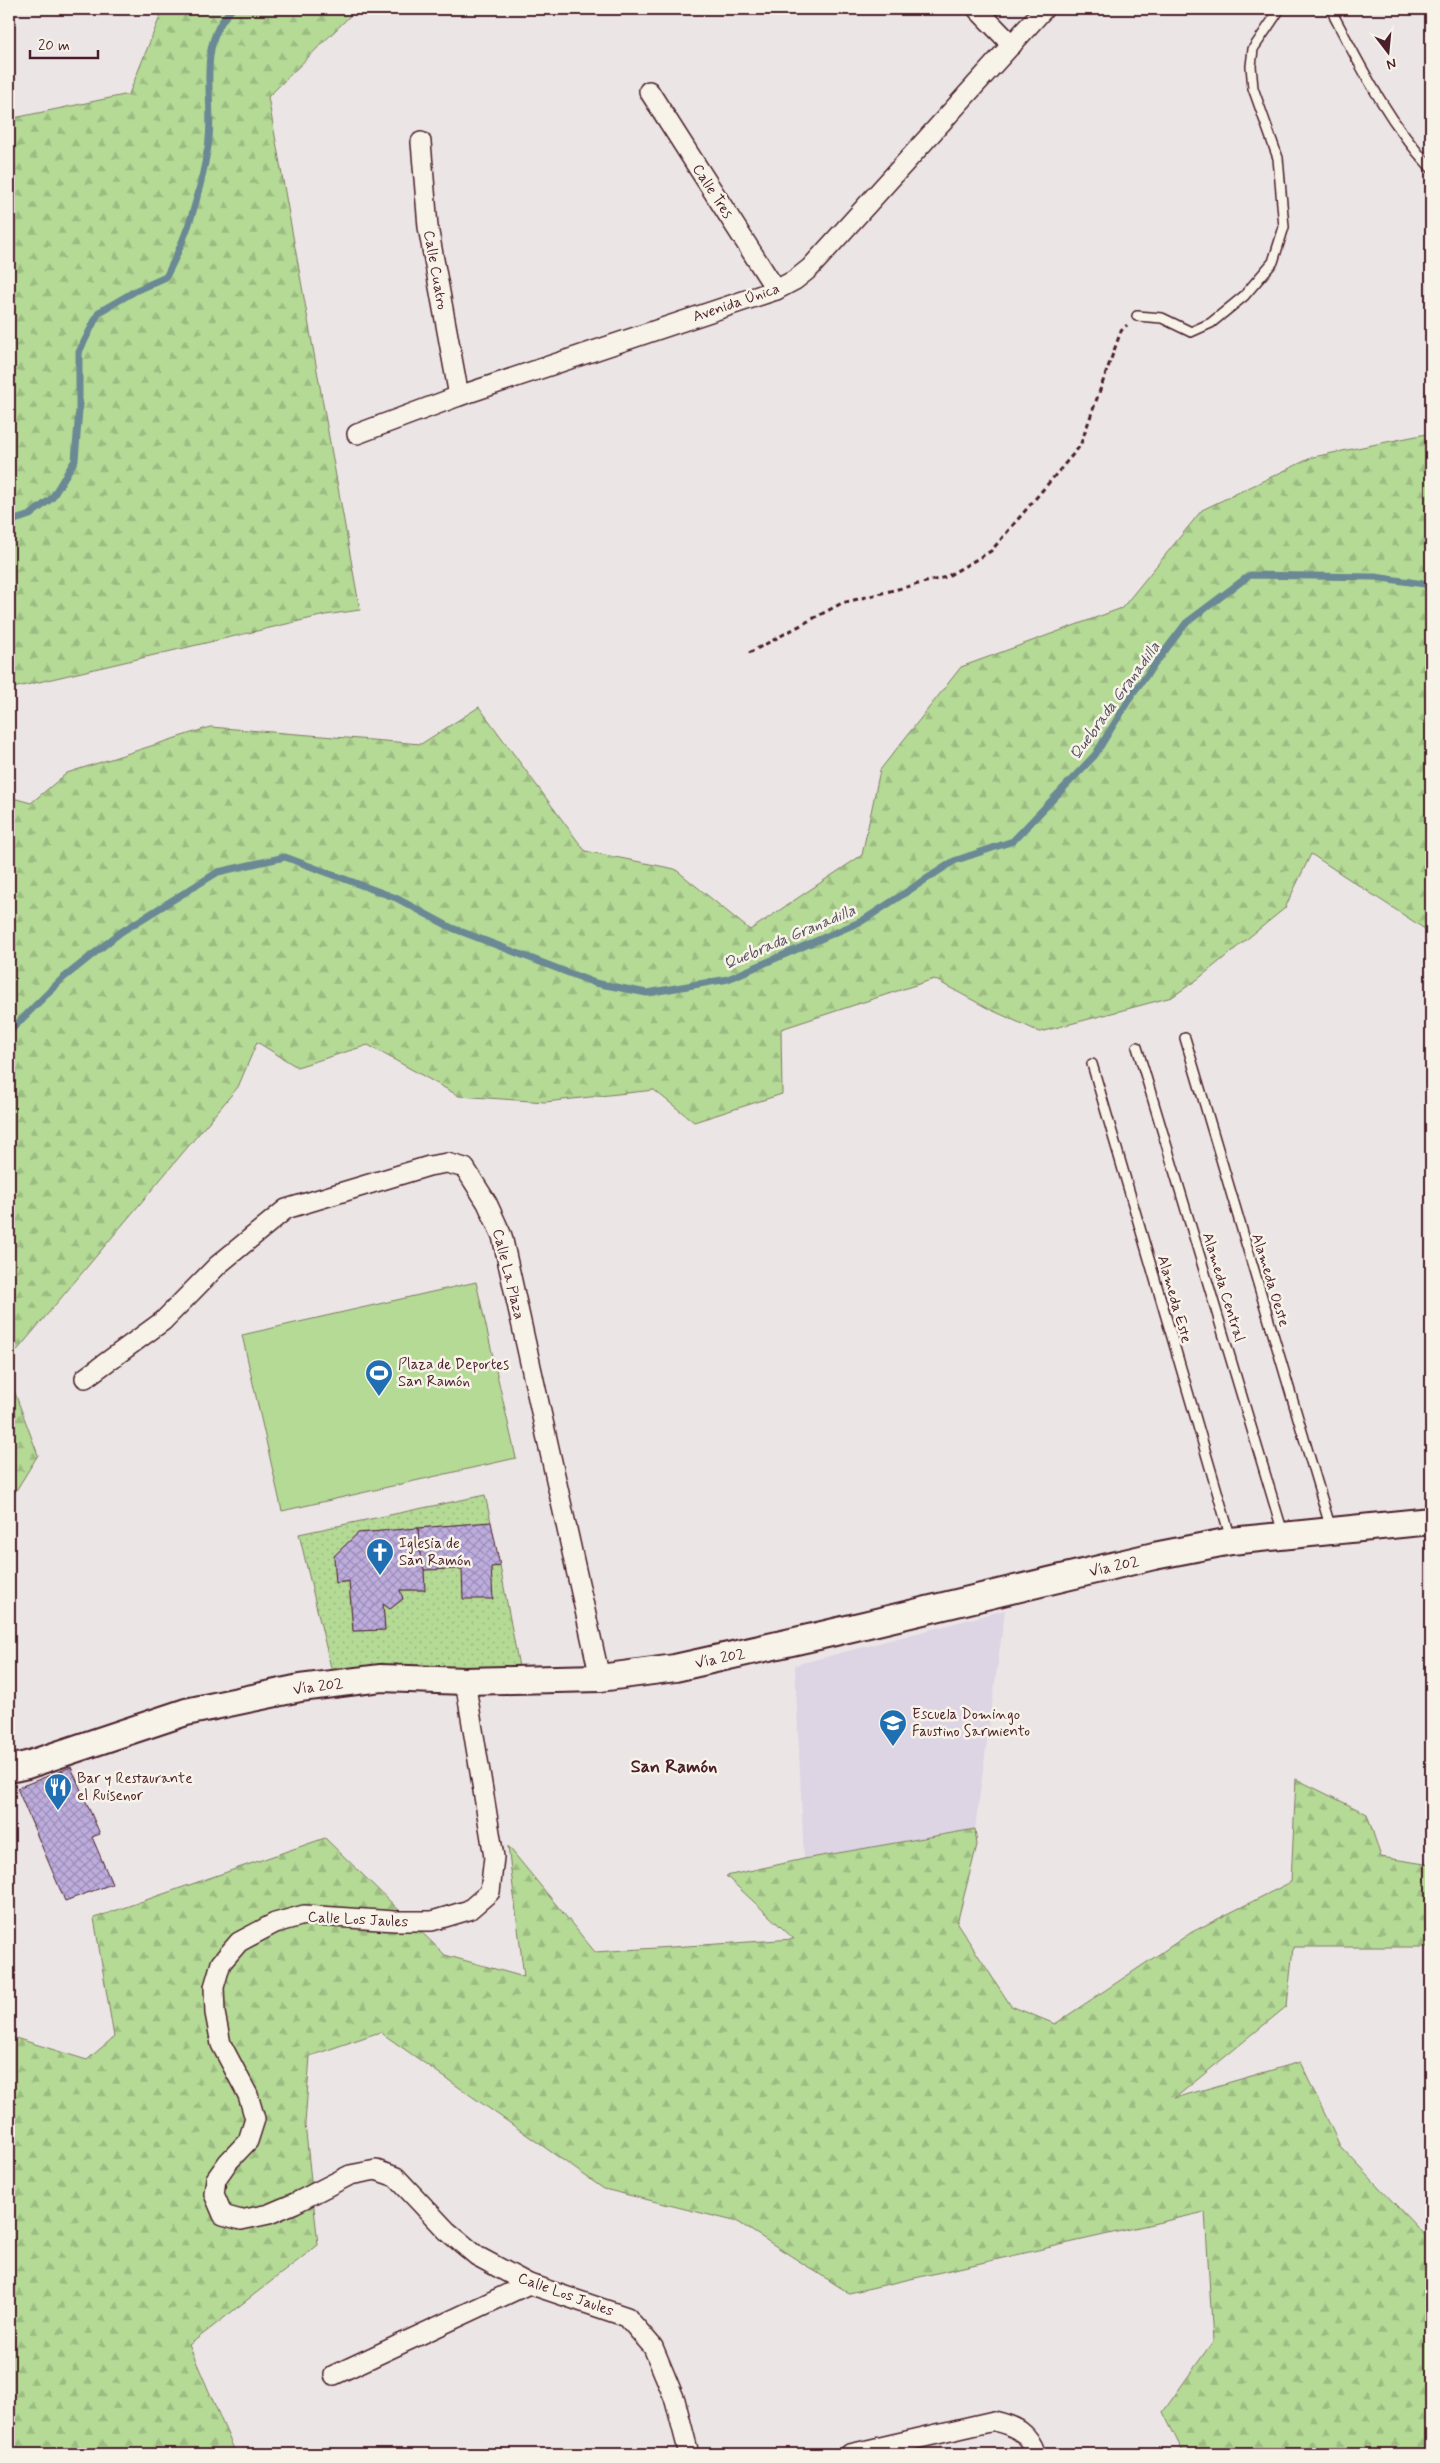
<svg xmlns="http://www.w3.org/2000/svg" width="1440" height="2463" font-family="Mynerve,sans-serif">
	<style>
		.built { fill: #ddd4e4 }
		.forest { fill: url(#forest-firs); stroke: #7f7c60 }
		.garden { fill: url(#garden-dots); stroke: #7f7c60 }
		.pitch { fill: #b4da96; stroke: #7f7c60 }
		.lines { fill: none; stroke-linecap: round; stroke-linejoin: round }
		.stream { stroke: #6b8995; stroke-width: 7 }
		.building { fill: url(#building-cross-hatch); stroke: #4a1f2b }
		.service-casing { stroke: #4a1f2b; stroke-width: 12 }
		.minor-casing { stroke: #4a1f2b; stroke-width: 22 }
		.secondary-casing { stroke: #4a1f2b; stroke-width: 30 }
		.path { stroke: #4a1f2b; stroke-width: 3; stroke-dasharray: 5 4; stroke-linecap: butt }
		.service { stroke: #f7f3e8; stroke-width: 9 }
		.minor { stroke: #f7f3e8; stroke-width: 19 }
		.secondary { stroke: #f7f3e8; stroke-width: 26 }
		.labels { text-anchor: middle; stroke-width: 5; stroke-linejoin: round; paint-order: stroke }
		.street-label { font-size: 15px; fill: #4a1f2b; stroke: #f7f3e8 }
		.poi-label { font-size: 15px; fill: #4a1f2b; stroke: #f7f3e8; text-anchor: start }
		.water-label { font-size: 16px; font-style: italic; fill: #5a5460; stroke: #f7f3e8 }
		.quarter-label { font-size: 18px; font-weight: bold; fill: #4a1f2b; stroke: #f7f3e8 }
	</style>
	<defs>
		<pattern id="forest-firs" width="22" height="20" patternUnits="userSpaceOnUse" patternTransform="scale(1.25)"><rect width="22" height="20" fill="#b4da96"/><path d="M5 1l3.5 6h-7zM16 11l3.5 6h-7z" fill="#9cbb81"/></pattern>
		<pattern id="garden-dots" width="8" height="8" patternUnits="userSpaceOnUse" patternTransform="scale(1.25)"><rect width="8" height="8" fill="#b4da96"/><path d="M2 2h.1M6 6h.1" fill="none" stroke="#9cbb81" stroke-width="1.8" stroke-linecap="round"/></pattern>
		<pattern id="building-cross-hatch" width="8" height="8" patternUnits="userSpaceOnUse" patternTransform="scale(1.25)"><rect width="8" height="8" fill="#bdadde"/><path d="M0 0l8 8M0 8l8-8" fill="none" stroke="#9c8cb4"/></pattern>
	</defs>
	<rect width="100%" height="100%" fill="#ebe5e6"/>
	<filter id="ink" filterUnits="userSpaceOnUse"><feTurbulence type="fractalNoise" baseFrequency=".02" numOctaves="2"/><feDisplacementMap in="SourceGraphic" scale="10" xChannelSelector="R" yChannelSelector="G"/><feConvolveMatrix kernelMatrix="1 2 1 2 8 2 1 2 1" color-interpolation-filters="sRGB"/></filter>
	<g filter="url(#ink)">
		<polygon class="built" points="1005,1610 975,1829 804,1859 795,1665"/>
		<g class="forest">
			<polygon points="163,9 357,9 268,97 360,610 325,615 9,689 9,119 129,94"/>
			<polygon points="1431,433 1431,933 1311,854 1285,908 1198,979 1172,997 1040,1032 989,1009 934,979 781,1029 782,1094 694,1122 654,1090 545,1102 459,1096 368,1045 297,1067 257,1042 238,1087 9,1360 9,797 31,803 67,773 210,727 421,744 479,707 585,851 675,869 750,930 862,855 880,770 961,667 1122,608 1202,510 1313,457"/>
			<polygon points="9,1377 38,1455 9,1502"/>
			<polygon points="1296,1779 1367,1814 1381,1857 1431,1865 1431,1947 1293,1947 1287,2006 1175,2098 1300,2062 1340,2146 1431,2242 1431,2454 1184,2454 1163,2412 1213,2341 1205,2212 849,2293 738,2222 604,2189 380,2032 310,2056 305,2124 318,2245 189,2345 236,2454 9,2454 9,2036 87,2060 114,2037 94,1918 325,1838 445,1955 524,1977 508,1846 595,1952 794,1939 726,1876 804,1859 975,1829 977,1845 957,1923 1011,2006 1055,2024 1192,1932 1291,1882"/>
		</g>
		<polygon class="garden" points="485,1495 491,1522 358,1533 334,1556 336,1583 349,1582 353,1631 385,1630 383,1604 390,1609 403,1599 400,1590 424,1590 424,1570 500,1566 519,1667 332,1672 299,1534"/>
		<polygon class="pitch" points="476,1282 516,1458 282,1511 242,1335"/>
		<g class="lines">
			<g class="stream">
				<path d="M9 522 30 515 52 498 75 460 79 410V352L99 312 137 290 166 277C189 232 199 197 208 147 216 100 194 47 232 9"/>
				<polyline points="9,1032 62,979 121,932 218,872 285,857 396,898 452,928 595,983 647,993 728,979 862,921 954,861 1013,841 1095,755 1133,693 1186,623 1250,575 1375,577 1431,585"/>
			</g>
		</g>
		<g class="building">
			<polygon points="491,1522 500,1566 491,1567 493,1599 463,1599 462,1569 424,1570 420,1554 418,1528"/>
			<polygon points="418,1528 420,1554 424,1570 425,1590 400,1590 403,1599 390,1609 383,1604 385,1630 353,1631 349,1581 336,1583 334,1556 358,1533"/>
			<polygon points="71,1767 100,1834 92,1837 112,1884 65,1901 17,1788"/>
		</g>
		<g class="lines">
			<g class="service-casing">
				<g id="service">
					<path d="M1332 9 1335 18C1363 71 1390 124 1431 168"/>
					<polyline points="1137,316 1162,318 1191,332 1211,323 1244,296 1273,262 1284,227 1278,158 1253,88 1251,66 1253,49 1280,9"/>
					<polyline points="1185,1038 1331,1529"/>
					<polyline points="1137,1047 1283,1533"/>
					<polyline points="1092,1064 1231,1539"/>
				</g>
			</g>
			<g class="minor-casing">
				<g id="minor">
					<polyline points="977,9 1012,45"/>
					<polyline points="649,91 776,290"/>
					<polyline points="421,142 428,227 459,396"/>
					<polyline points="357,434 459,396 776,290 795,280 810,268 1044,9"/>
					<polyline points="85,1378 163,1321 218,1265 286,1209 429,1166 447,1163 465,1168 487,1203 502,1236 600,1678"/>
					<polyline points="465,1681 494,1857 490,1892 469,1910 432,1921 395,1921 304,1915 275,1923 239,1942 221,1963 214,1987 215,2013 221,2044 248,2095 255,2119 248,2141 228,2162 216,2179 214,2194 223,2215 241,2220 269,2214 295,2203 350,2175 376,2170 396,2177 447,2231 477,2256 529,2284 627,2317 653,2347 675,2400 689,2454"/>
					<polyline points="334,2375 529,2284"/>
					<path d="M850 2454 994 2421C1016 2426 1028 2432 1036 2454"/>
				</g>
			</g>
			<g class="secondary-casing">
				<polyline id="secondary" points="9,1769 27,1765 186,1712 300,1688 381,1678 465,1681 600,1678 675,1668 818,1636 1154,1556 1231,1541 1431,1521"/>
			</g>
			<polyline class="path" points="749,653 842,603 946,577 991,551 1080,446 1121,331 1127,325"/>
			<use href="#service" class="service"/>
			<use href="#minor" class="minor"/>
			<use href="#secondary" class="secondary"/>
		</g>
	</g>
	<defs>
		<g id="stadium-pin" transform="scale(1.4375)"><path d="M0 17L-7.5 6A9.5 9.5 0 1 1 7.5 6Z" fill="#1f6fb2" stroke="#f7f3e8"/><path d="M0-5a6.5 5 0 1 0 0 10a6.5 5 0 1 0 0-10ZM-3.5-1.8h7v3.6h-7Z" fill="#fff"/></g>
		<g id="church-pin" transform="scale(1.4375)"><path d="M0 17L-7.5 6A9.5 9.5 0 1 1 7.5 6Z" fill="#1f6fb2" stroke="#f7f3e8"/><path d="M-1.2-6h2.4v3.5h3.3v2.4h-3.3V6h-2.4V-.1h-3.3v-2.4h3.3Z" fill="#fff"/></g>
		<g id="school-pin" transform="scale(1.4375)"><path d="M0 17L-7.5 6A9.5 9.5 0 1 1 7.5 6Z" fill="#1f6fb2" stroke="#f7f3e8"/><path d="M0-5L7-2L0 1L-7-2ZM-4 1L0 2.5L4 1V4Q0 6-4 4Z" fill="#fff"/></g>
		<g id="restaurant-pin" transform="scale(1.4375)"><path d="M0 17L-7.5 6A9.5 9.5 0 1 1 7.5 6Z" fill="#1f6fb2" stroke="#f7f3e8"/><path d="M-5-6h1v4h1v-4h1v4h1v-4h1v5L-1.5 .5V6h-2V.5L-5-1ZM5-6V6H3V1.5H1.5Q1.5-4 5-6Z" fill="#fff"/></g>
	</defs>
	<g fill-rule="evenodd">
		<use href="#stadium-pin" x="379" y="1373"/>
		<use href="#church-pin" x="380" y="1552"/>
		<use href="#school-pin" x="893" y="1723"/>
		<use href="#restaurant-pin" x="58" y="1787"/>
	</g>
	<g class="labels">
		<g class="street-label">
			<text transform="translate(713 191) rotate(57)" y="5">Calle Tres</text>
			<text transform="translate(436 270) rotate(80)" y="5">Calle Cuatro</text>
			<text transform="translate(736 302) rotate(-19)" y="5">Avenida Única</text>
			<text transform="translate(509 1274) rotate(76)" y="5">Calle La Plaza</text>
			<text transform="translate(1271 1280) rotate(73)" y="5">Alameda Oeste</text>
			<text transform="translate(1224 1287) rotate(73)" y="5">Alameda Central</text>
			<text transform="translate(1175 1299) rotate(74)" y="5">Alameda Este</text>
			<text transform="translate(1114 1566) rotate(-13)" y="5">Vía 202</text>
			<text transform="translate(720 1658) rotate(-12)" y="5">Vía 202</text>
			<text transform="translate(318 1686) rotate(-8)" y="5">Vía 202</text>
			<text transform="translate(358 1919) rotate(3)" y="5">Calle Los Jaules</text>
			<text transform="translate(566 2294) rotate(20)" y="5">Calle Los Jaules</text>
		</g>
		<g class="poi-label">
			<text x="398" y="1369">Plaza de Deportes<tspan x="398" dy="17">San Ramón</tspan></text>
			<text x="399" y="1548">Iglesia de<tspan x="399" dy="17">San Ramón</tspan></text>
			<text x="912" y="1719">Escuela Domingo<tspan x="912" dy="17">Faustino Sarmiento</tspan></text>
			<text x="77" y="1783">Bar y Restaurante<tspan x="77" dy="17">el Ruisenor</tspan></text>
		</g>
		<g class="water-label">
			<text transform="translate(1114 700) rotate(-54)" y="6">Quebrada Granadilla</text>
			<text transform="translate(789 936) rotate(-23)" y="6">Quebrada Granadilla</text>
		</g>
		<g class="quarter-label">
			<text x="674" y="1772">San Ramón</text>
		</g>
	</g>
	<rect width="1440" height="2463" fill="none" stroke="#f7f3e8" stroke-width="30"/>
	<rect x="15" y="15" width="1410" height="2433" fill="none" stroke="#4a1f2b" stroke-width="2" filter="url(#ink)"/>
	<g transform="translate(1388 52) rotate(164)" stroke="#f7f3e8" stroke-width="4" paint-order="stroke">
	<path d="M0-4L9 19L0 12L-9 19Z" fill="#4a1f2b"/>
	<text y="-8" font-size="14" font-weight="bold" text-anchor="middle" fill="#4a1f2b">N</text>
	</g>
	<path d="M30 50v8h68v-8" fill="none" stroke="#4a1f2b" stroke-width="2.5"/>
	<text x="38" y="50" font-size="15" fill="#4a1f2b" stroke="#f7f3e8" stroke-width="4" paint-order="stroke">20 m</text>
</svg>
